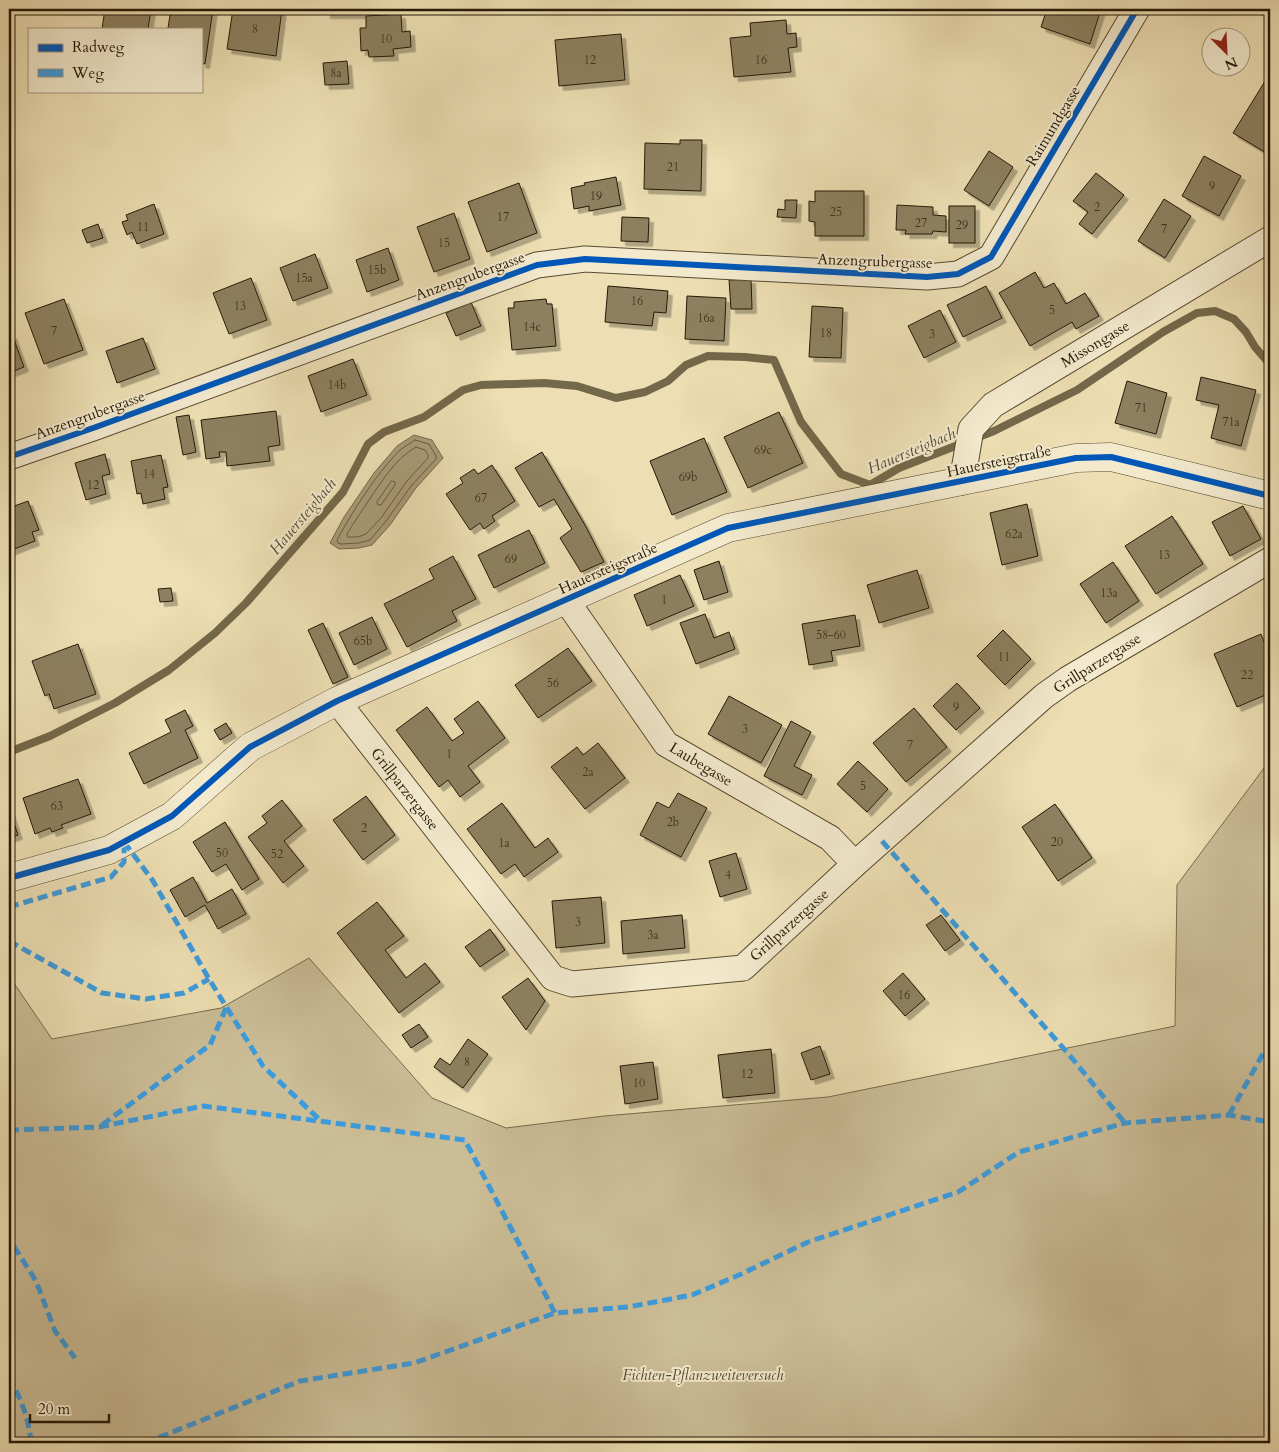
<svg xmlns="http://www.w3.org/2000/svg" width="1279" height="1452" font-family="Cardo,serif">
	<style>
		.green { fill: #cbbd96; stroke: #786b4e }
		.water { fill: #a99c78; stroke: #74684a }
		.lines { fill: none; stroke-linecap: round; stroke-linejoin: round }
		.shore { stroke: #675a3f; stroke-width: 1 }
		.stream { stroke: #74684a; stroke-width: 8 }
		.building { fill: #8d8060; stroke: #251906; filter: url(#shadow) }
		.minor-casing { stroke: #574a31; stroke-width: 27 }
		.tertiary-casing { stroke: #574a31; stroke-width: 29 }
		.minor { stroke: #f3eace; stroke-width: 25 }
		.tertiary { stroke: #f3eace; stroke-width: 28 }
		.quiet { stroke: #3c9bdd; stroke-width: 5; stroke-dasharray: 10 5; stroke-linecap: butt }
		.cycleway-casing { stroke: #f3eace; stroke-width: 9 }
		.cycleway { stroke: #0057b8; stroke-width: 6 }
		.labels { text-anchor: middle; stroke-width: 4; stroke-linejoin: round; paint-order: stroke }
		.number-label { font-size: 12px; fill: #3f331c }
		.street-label { font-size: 15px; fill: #251906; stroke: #f3eace }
		.park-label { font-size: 15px; font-style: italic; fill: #574a31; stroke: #f3eace }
		.water-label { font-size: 16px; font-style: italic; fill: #5a4d34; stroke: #f3eace }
	</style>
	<defs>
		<filter id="shadow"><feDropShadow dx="4.5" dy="4.5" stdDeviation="0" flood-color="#0004"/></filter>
	</defs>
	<rect width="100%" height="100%" fill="#eddfb3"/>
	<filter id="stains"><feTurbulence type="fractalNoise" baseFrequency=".004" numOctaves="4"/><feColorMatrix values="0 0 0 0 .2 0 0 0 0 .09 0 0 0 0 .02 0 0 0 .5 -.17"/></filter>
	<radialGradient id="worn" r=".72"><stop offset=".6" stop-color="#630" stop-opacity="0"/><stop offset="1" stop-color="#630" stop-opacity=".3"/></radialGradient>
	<polygon class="green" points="1270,760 1270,1443 9,1443 9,976 52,1039 221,1008 309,958 432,1098 506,1128 604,1116 828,1097 1175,1026 1177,885"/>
	<polygon class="water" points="414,435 432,440 443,458 416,488 390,525 372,545 359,548 339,549 330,543 344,517 374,473 397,446"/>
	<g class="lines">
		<g class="shore">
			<path d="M415 440 429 444 436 456V459L412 485 386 521 370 540 359 543 341 544 338 543 337 540C352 512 377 473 399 451 404 447 410 443 415 440Z"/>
			<path d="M416 447 425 450 428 455V458L407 481 381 518 366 534 358 537H348L347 534C354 522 362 511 369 500 382 481 395 459 416 447Z"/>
			<polygon points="392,481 395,482 395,485 381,505 378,505 377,502"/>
		</g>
		<polyline class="stream" points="9,752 50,736 115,703 169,670 215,633 246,603 343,492 368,444 384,432 424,417 463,390 481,385 544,383 577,386 616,398 645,392 668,381 686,365 708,356 745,357 774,360 801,422 841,474 870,485 899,468 994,431 1077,390 1163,332 1197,313 1215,311 1234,319 1246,332 1255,347 1267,361 1270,362"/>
	</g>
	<g class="building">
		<polygon points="105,9 151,9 148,29 102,29"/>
		<polygon points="171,9 213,9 205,64 201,63 201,29 168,28"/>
		<polygon points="233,9 282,9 276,56 227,49"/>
		<rect x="326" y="9" width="47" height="5"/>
		<polygon points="1047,9 1101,9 1090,44 1041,27"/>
		<polygon points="401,14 402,32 410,31 411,47 393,49 394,56 369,57 368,50 361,51 360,28 366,28 366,16"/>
		<polygon points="786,20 787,34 796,33 797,47 788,48 791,72 734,77 730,38 751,36 750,23"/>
		<polygon points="621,34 625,80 559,86 555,40"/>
		<polygon points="347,61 349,84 325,85 323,63"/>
		<polygon points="1267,78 1270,79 1270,150 1268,154 1233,133"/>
		<polygon points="680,140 702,140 701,191 644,189 645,143 680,144"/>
		<polygon points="989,151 1013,167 989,206 964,190"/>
		<polygon points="1204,156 1241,176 1219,216 1182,196"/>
		<polygon points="1096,173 1124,195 1092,234 1079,224 1088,212 1073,201"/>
		<polygon points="616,177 621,205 589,211 589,206 574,209 571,188 585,185 584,183"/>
		<polygon points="519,183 537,233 487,252 468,202"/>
		<polygon points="815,191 864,191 864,236 815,236 815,222 809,221 809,201 815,202"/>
		<polygon points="1164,199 1191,216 1165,258 1138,241"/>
		<polygon points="785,200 797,200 796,218 777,217 778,209 785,210"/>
		<polygon points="154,204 164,234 137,244 132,232 127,235 122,222 128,220 126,215"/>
		<polygon points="897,205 933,207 933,215 946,216 946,232 933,231 932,234 905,234 906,230 896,230"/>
		<rect x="949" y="206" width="26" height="37"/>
		<polygon points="454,213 470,259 434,272 417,227"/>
		<polygon points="622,217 649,218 648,242 621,241"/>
		<polygon points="98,224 103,238 87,243 82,230"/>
		<polygon points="388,248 399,280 367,292 356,260"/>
		<polygon points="315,254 328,288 293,301 280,268"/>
		<polygon points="1035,272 1044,288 1054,283 1066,304 1085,293 1099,316 1076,329 1072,322 1030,346 999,293"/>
		<polygon points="251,278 267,320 229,334 213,293"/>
		<polygon points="751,279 752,309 731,309 729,280"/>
		<polygon points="608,286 668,291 666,313 654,312 652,326 605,322"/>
		<polygon points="986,286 1002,318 963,337 947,305"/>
		<polygon points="687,296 726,298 724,341 685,339"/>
		<polygon points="64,299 83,350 44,364 25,313"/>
		<polygon points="546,299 547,304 552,304 556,346 512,350 508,308 514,308 514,302"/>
		<polygon points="471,302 481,326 456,336 446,313"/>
		<polygon points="812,306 843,308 841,358 809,357"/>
		<polygon points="940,310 956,342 924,358 908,326"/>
		<polygon points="12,334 24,367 9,373 9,336"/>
		<polygon points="143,338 155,369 117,383 106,351"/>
		<polygon points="353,359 367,395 321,412 308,376"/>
		<polygon points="1201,377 1256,390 1241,446 1211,438 1219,405 1196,400"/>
		<polygon points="1127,381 1167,393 1156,434 1115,423"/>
		<polygon points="276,411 280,445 268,447 270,461 227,466 226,452 219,452 220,457 206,459 201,420"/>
		<polygon points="779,412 803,463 748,488 724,437"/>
		<polygon points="189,415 196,452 183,455 176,417"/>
		<polygon points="704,438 727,492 672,515 650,461"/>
		<polygon points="542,452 585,525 604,562 581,572 560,538 572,529 554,499 539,507 515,468"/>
		<polygon points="105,454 110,474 102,476 106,494 86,500 75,463"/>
		<polygon points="161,455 168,487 163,488 165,499 143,504 141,493 137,494 131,461"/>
		<polygon points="492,465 515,501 492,516 495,521 484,529 480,523 470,530 446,494 463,483 460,478 474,469 478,474"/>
		<polygon points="28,501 39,530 32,532 35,541 9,551 9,508"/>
		<polygon points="1027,504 1038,556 1002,565 990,513"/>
		<polygon points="1243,506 1261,539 1230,556 1212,522"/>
		<polygon points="1172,516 1203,564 1156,594 1125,546"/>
		<polygon points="529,530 545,563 494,588 478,555"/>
		<polygon points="453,556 476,599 452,611 457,621 407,647 384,604 434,579 429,569"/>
		<polygon points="719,561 728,592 704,600 694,570"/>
		<polygon points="1113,562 1139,601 1106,623 1080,584"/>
		<polygon points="917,570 929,608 879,623 867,585"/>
		<polygon points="680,575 694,606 647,626 634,595"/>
		<polygon points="171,588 173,601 160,602 158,589"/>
		<polygon points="705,614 714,638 729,632 735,649 696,664 680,623"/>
		<polygon points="855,615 860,646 831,651 833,661 809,665 802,624"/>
		<polygon points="372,617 387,649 354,665 339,633"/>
		<polygon points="323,623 348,677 333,684 308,630"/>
		<polygon points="1003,630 1031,659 1005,685 977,656"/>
		<polygon points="1261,634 1270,657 1270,693 1237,707 1214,654"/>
		<polygon points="78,644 96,694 54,709 49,694 45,696 32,661"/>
		<polygon points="568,648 592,681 538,718 515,685"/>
		<polygon points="957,683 980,708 956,730 933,706"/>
		<polygon points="729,696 782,725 761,763 708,734"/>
		<polygon points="478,701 505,738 468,766 480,782 460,797 448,780 439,787 396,730 427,707 452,741 464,733 454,719"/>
		<polygon points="914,708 947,747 906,782 873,743"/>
		<polygon points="185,710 193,726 185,730 198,758 144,784 129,753 171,732 165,720"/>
		<polygon points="791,721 811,732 794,766 812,775 802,795 764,776"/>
		<polygon points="226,723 232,733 220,740 214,730"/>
		<polygon points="598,743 625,778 585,809 551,767 577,747 583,755"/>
		<polygon points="858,761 888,789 867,812 837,784"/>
		<polygon points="78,779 91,814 61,825 63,828 52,832 50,828 35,834 23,798"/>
		<polygon points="678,793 707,808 681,857 640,835 657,802 669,808"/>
		<polygon points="366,796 395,835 363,860 333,820"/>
		<polygon points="282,800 302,826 284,841 304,866 283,883 248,837 267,823 262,816"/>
		<polygon points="502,803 535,848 548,838 558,852 524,877 515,864 501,874 467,829"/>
		<polygon points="1055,804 1092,858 1058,881 1022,827"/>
		<polygon points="9,808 18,835 9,838"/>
		<polygon points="225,822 259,879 242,890 226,864 212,872 193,842"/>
		<polygon points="736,853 747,889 720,897 709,861"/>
		<polygon points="193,877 207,903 232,889 246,914 218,929 205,905 185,917 170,890"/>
		<polygon points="601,897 605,943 556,948 552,901"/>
		<polygon points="377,902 404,936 385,950 406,978 425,963 440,982 399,1013 337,933"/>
		<polygon points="682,915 685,948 623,954 621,921"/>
		<polygon points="941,915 960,940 945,951 926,925"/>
		<polygon points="490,929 505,950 480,967 465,947"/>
		<polygon points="903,973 925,999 905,1016 883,991"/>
		<polygon points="528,978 545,1001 526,1030 502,997"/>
		<polygon points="419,1024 428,1037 411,1048 402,1035"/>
		<polygon points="468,1039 488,1054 463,1088 434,1067 440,1058 450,1065"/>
		<polygon points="820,1046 830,1074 811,1080 801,1053"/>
		<polygon points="771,1049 775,1093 723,1098 718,1055"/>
		<polygon points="653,1062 658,1099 625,1104 620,1066"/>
	</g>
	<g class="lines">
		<g class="minor-casing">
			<g id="minor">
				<polyline points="9,457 96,427 537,265 585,259 927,277 958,274 991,257 1137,9"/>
				<polyline points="962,482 971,429 993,405 1270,239"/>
				<polyline points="566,600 666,744 830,838 855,864"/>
				<polyline points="337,701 553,978 572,984 743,968 855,864 1044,696 1068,679 1270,560"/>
			</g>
		</g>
		<g class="tertiary-casing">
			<polyline id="tertiary" points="9,878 109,850 172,816 250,747 337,701 728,528 1076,458 1111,457 1270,496"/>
		</g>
		<use href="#minor" class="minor"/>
		<use href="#tertiary" class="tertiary"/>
		<g class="quiet">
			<polyline points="882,841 1071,1057 1125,1123"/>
			<polyline points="124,842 153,881 209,979 263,1066 321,1121"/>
			<polyline points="9,907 111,877 124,862 124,842"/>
			<polyline points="9,941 102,993 146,999 184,993 209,979"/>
			<polyline points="1229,1115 1270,1041"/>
			<polyline points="102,1125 210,1045 226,1008"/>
			<polyline points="9,1130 99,1127 203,1106 465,1140 555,1313"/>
			<polyline points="9,1232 15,1248 36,1281 55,1331 75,1358"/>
			<path d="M9 1377C21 1399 29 1418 31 1443"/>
			<polyline points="145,1443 300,1381 414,1363 555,1313 628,1307 692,1295 739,1275 808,1242 958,1192 1019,1152 1125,1123 1229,1115 1270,1122"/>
		</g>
		<g class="cycleway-casing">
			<g id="cycleway">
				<polyline points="9,457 96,427 537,265 585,259 927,277 958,274 991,257 1137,9"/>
				<polyline points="9,878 109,850 172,816 250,747 337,701 728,528 1076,458 1111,457 1270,496"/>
			</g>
		</g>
		<use href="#cycleway" class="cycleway"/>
	</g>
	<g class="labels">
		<g class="number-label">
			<text x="255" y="33">8</text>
			<text x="386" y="43">10</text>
			<text x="590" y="64">12</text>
			<text x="761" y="64">16</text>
			<text x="336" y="77">8a</text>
			<text x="673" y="171">21</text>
			<text x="1212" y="190">9</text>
			<text x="596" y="200">19</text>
			<text x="1097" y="211">2</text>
			<text x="836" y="216">25</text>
			<text x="503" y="221">17</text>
			<text x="921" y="227">27</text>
			<text x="962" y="229">29</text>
			<text x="143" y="231">11</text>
			<text x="1164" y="233">7</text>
			<text x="444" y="247">15</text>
			<text x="377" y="274">15b</text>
			<text x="304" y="282">15a</text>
			<text x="637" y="305">16</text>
			<text x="240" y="310">13</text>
			<text x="1052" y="314">5</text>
			<text x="706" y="322">16a</text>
			<text x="532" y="331">14c</text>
			<text x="54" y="335">7</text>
			<text x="826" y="337">18</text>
			<text x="932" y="338">3</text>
			<text x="337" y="389">14b</text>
			<text x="1141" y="412">71</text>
			<text x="1231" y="426">71a</text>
			<text x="763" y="454">69c</text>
			<text x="149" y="478">14</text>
			<text x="688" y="481">69b</text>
			<text x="93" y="489">12</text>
			<text x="481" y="502">67</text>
			<text x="1014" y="538">62a</text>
			<text x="1164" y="559">13</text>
			<text x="511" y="563">69</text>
			<text x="1109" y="597">13a</text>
			<text x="664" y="604">1</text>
			<text x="831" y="639">58-60</text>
			<text x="363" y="645">65b</text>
			<text x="1004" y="661">11</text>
			<text x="1247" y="679">22</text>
			<text x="553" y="687">56</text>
			<text x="956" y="711">9</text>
			<text x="745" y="733">3</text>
			<text x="910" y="749">7</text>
			<text x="449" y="758">1</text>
			<text x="588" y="776">2a</text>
			<text x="863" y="790">5</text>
			<text x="57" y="810">63</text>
			<text x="673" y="826">2b</text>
			<text x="364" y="832">2</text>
			<text x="1057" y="846">20</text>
			<text x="504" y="847">1a</text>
			<text x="222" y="857">50</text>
			<text x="277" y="858">52</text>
			<text x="728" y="879">4</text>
			<text x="578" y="926">3</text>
			<text x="653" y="939">3a</text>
			<text x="904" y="999">16</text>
			<text x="467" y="1066">8</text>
			<text x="747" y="1078">12</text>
			<text x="639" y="1087">10</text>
		</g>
		<g class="street-label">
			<text transform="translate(1053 126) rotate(-59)" y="5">Raimundgasse</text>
			<text transform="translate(875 261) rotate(2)" y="5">Anzengrubergasse</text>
			<text transform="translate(470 276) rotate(-20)" y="5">Anzengrubergasse</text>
			<text transform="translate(1095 344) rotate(-31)" y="5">Missongasse</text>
			<text transform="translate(90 415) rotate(-20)" y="5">Anzengrubergasse</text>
			<text transform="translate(999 461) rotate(-12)" y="5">Hauersteigstraße</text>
			<text transform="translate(608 568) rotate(-24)" y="5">Hauersteigstraße</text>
			<text transform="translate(1097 663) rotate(-32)" y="5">Grillparzergasse</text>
			<text transform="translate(701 764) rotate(31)" y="5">Laubegasse</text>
			<text transform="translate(405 789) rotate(52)" y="5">Grillparzergasse</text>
			<text transform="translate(789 925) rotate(-42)" y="5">Grillparzergasse</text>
		</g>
		<g class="park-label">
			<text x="703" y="1380">Fichten-Pflanzweiteversuch</text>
		</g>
		<g class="water-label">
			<text transform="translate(911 450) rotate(-23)" y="6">Hauersteigbach</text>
			<text transform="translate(302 516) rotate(-50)" y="6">Hauersteigbach</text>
		</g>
	</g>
	<rect width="1279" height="1452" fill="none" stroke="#eddfb3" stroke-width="30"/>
	<rect x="10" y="10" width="1259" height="1432" fill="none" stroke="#251906" stroke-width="2.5"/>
	<rect x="15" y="15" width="1249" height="1422" fill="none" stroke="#251906"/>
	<rect x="28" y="28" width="175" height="65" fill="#f3eace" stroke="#a1967e"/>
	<rect x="38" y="44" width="25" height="8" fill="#0057b8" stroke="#a1967e"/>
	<text x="72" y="52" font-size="15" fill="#251906">Radweg</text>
	<rect x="38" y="69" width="25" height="8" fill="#3c9bdd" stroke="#a1967e"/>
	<text x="72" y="78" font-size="15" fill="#251906">Weg</text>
	<g transform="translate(1226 52) rotate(156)"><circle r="24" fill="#f3eace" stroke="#a1967e"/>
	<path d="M0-4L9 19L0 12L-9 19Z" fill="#8f2418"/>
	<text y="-8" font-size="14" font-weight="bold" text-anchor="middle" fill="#251906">N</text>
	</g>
	<path d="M30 1414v8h79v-8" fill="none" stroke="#251906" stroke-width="2.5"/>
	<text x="38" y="1414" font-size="15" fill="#251906" stroke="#f3eace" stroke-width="4" paint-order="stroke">20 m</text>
	<rect width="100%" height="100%" filter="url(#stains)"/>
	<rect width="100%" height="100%" fill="url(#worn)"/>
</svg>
